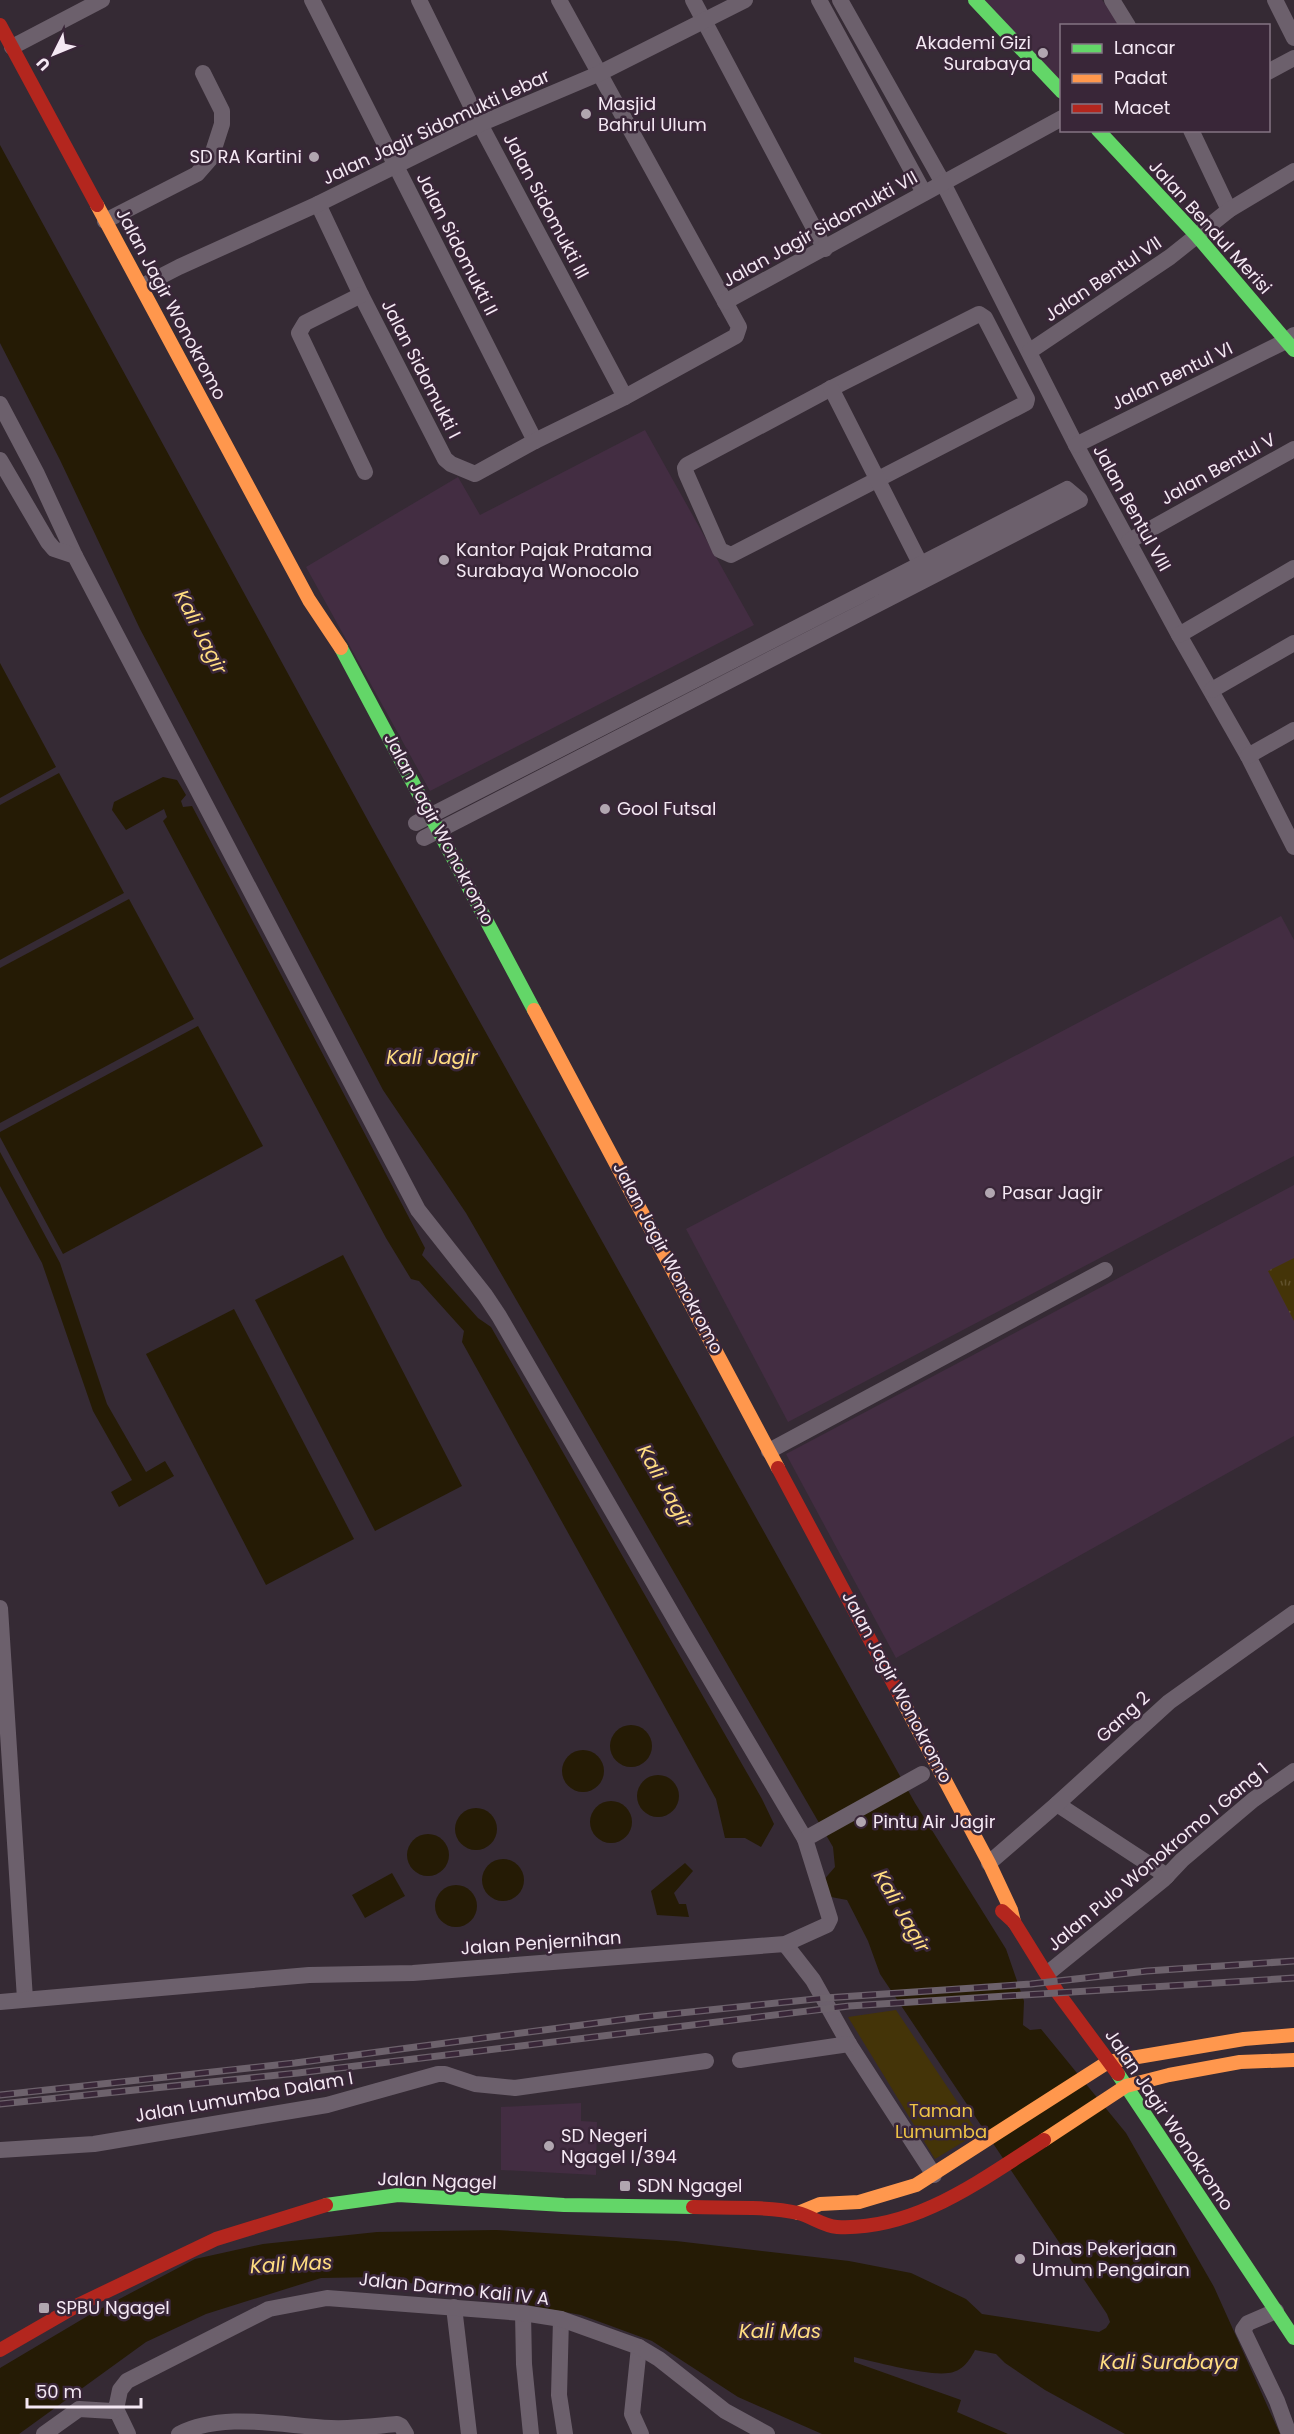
<svg xmlns="http://www.w3.org/2000/svg" width="1294" height="2434" font-family="Poppins,sans-serif">
	<style>
		.built { fill: #432d42 }
		.grass { fill: url(#grass-tufts) }
		.park { fill: #443408 }
		.water { fill: #251b05 }
		.lines { fill: none; stroke-linecap: round; stroke-linejoin: round }
		.street { stroke: #6c606c; stroke-width: 16 }
		.fast { stroke: #63d668; stroke-width: 14 }
		.slow { stroke: #ff974d; stroke-width: 14 }
		.jam { stroke: #b3261e; stroke-width: 14 }
		.rail-casing { stroke: #6d626c; stroke-width: 7 }
		.rail { stroke: #392638; stroke-width: 4.5; stroke-dasharray: 14; stroke-linecap: butt }
		.poi-dot { fill: #b1a6b0; stroke: #392638; stroke-width: 2 }
		.labels { text-anchor: middle; stroke-width: 5; stroke-linejoin: round; paint-order: stroke }
		.poi-label { font-size: 18px; fill: #f4e8f3; stroke: #392638; text-anchor: start }
		.street-label { font-size: 18px; fill: #f4e8f3; stroke: #392638 }
		.park-label { font-size: 18px; fill: #efc446; stroke: #392638 }
		.water-label { font-size: 20px; font-style: italic; fill: #ffdd81; stroke: #392638 }
	</style>
	<defs>
		<pattern id="grass-tufts" width="24" height="20" patternUnits="userSpaceOnUse" patternTransform="scale(1.5)"><rect width="24" height="20" fill="#443408"/><path d="M3 7l-1-3M5 7V3M7 7l1-3M15 17l-1-3M17 17v-4M19 17l1-3" fill="none" stroke="#60512c"/></pattern>
	</defs>
	<rect width="100%" height="100%" fill="#352a34"/>
	<g class="built">
		<polygon points="975,0 1102,0 1120,25 1062,26 1061,81"/>
		<polygon points="645,430 754,625 430,791 306,567 458,477 480,515"/>
		<polygon points="1281,916 1294,940 1294,1156 788,1422 686,1229"/>
		<polygon points="1294,1185 1294,1436 896,1658 786,1454"/>
		<polygon points="581,2103 581,2121 597,2122 596,2175 501,2170 501,2107"/>
	</g>
	<polygon class="grass" points="1294,1258 1294,1321 1268,1271"/>
	<polygon class="park" points="896,2010 978,2133 935,2159 848,2017"/>
	<g class="water">
		<path d="M0 145 377 837 915 1803 1006 1949 1024 2001 1023 2025 1030 2030 1041 2029 1126 2133 1214 2287 1280 2434H1125L1045 2390 1005 2363 996 2354 975 2350C970 2360 962 2372 948 2373 929 2376 875 2362 854 2357V2362L961 2400 957 2412 1008 2434H822L738 2397 652 2341 581 2315 378 2277 321 2278 206 2314 146 2342 19 2434H0V2368L91 2314 195 2259 263 2244 377 2232 496 2230 676 2241 849 2261 911 2273 966 2299 982 2314 1099 2332 1106 2328 1110 2322 1107 2314 880 1974 868 1941 847 1900 831 1897 822 1882 835 1867 833 1847 466 1213 383 1090 140 629 60 460 0 343Z"/>
		<polygon points="0,663 56,767 0,798"/>
		<polygon points="59,773 124,893 0,960 0,805"/>
		<polygon points="163,777 177,780 186,795 181,801 183,807 192,806 425,1248 422,1255 478,1318 491,1327 762,1799 774,1824 761,1847 745,1838 725,1838 716,1799 462,1342 464,1331 419,1281 411,1279 386,1238 163,821 167,817 164,809 126,830 112,810 114,802"/>
		<polygon points="129,899 194,1019 0,1123 0,968"/>
		<polygon points="198,1026 263,1146 63,1254 0,1137 0,1132"/>
		<polygon points="0,1152 60,1263 107,1404 146,1472 165,1461 174,1476 119,1507 111,1492 132,1480 93,1411 42,1263 0,1186"/>
		<polygon points="343,1255 462,1486 375,1531 255,1300"/>
		<polygon points="234,1309 354,1539 266,1585 146,1354"/>
		<circle cx="631" cy="1746" r="21"/>
		<circle cx="583" cy="1771" r="21"/>
		<circle cx="658" cy="1796" r="21"/>
		<circle cx="611" cy="1822" r="21"/>
		<circle cx="476" cy="1829" r="21"/>
		<circle cx="428" cy="1855" r="21"/>
		<circle cx="503" cy="1880" r="21"/>
		<polygon points="685,1863 693,1871 674,1893 679,1904 686,1904 689,1917 657,1915 651,1891"/>
		<polygon points="392,1873 405,1896 365,1918 352,1895"/>
		<circle cx="456" cy="1906" r="21"/>
	</g>
	<g class="lines">
		<g class="street">
			<polyline points="312,0 535,441"/>
			<polyline points="419,0 480,124 625,397"/>
			<polyline points="693,0 825,249"/>
			<polyline points="819,0 924,193"/>
			<polyline points="840,0 943,183 1076,445 1179,635 1248,756 1294,847"/>
			<polyline points="1112,0 1128,26"/>
			<polyline points="1275,0 1294,38"/>
			<polyline points="12,47 102,0"/>
			<polyline points="1268,72 1294,58"/>
			<polyline points="1191,130 1229,210"/>
			<polyline points="318,204 361,295 445,459 451,464 475,474 535,441 625,397 736,336 739,327 559,0"/>
			<polyline points="105,221 197,174 211,158 222,124 222,111 203,73"/>
			<polyline points="142,286 179,267 318,204 480,124 598,74 745,0"/>
			<polyline points="361,295 305,323 299,333 365,472"/>
			<polyline points="725,302 1062,118"/>
			<polygon points="979,314 985,318 1027,399 1026,403 731,555 720,550 686,473 685,468 687,465 826,391"/>
			<polyline points="1030,351 1170,257 1229,210 1294,171"/>
			<polyline points="831,388 926,575"/>
			<polyline points="0,404 37,474 75,556"/>
			<polyline points="1076,445 1286,341 1294,335"/>
			<polyline points="0,460 48,542 54,549 75,556 418,1210 485,1295 499,1316 683,1633 805,1839"/>
			<polyline points="1129,541 1294,449"/>
			<polyline points="1179,635 1294,568"/>
			<polyline points="1212,690 1294,643"/>
			<polyline points="1248,756 1294,730"/>
			<polyline points="416,823 1067,489 1080,500 424,838"/>
			<polyline points="769,1451 1105,1270"/>
			<polyline points="0,1608 25,1999"/>
			<polyline points="1057,1804 1167,1876"/>
			<polyline points="989,1863 1057,1804 1169,1702 1294,1613"/>
			<polyline points="785,1944 813,1980 849,2044 934,2175"/>
			<polyline points="1048,1973 1164,1879 1182,1860 1253,1800 1294,1771"/>
			<polyline points="0,2002 309,1975 413,1973 785,1944 827,1925 830,1919 805,1839 922,1774"/>
			<polyline points="740,2060 849,2044"/>
			<polyline points="0,2150 94,2144 327,2105 438,2074 445,2074 475,2084 515,2088 706,2061"/>
			<polyline points="454,2307 469,2434"/>
			<polyline points="1276,2311 1248,2323 1243,2330 1277,2401 1289,2434"/>
			<polyline points="523,2313 524,2364 531,2434"/>
			<polyline points="561,2319 559,2395 565,2434"/>
			<polyline points="639,2347 632,2414 641,2434"/>
			<polyline points="116,2409 128,2434"/>
			<polyline points="44,2434 79,2409 112,2411 116,2409 120,2390 127,2381 269,2309 327,2298 523,2313 561,2319 639,2347 659,2359 725,2411 767,2434"/>
			<path d="M179 2434C223 2411 283 2426 331 2428 353 2429 375 2426 397 2424L401 2426 406 2434"/>
		</g>
		<g class="fast">
			<polyline points="975,0 1062,92"/>
			<polyline points="1098,130 1197,236 1294,350"/>
			<polyline points="341,648 534,1010"/>
			<polyline points="1118,2074 1294,2338"/>
			<polyline points="326,2205 398,2195 564,2205 693,2207"/>
		</g>
		<g class="slow">
			<polyline points="97,205 309,600 341,648"/>
			<polyline points="534,1010 778,1468"/>
			<polyline points="899,1694 989,1863 1011,1910 1014,1922"/>
			<polyline points="1044,2140 1126,2086 1169,2075 1240,2062 1294,2060"/>
			<polyline points="798,2213 820,2204 859,2202 916,2185 1108,2062 1244,2039 1294,2035"/>
		</g>
		<g class="jam">
			<polyline points="0,25 97,205"/>
			<polyline points="778,1468 899,1694"/>
			<polyline points="1002,1911 1014,1922 1058,1993 1118,2074"/>
			<path d="M693 2207C723 2208 769 2206 798 2213 811 2216 823 2226 837 2227 915 2231 981 2180 1044 2140"/>
			<polyline points="0,2350 78,2305 216,2239 326,2205"/>
		</g>
		<g class="rail-casing">
			<g id="rail">
				<polyline points="0,2095 295,2063 642,2017 825,1998 1031,1984 1147,1971 1294,1961"/>
				<polyline points="0,2104 298,2073 849,2006 1294,1978"/>
			</g>
		</g>
		<use href="#rail" class="rail"/>
	</g>
	<g class="poi-dot">
		<circle cx="1043" cy="53" r="6"/>
		<circle cx="586" cy="114" r="6"/>
		<circle cx="314" cy="157" r="6"/>
		<circle cx="444" cy="560" r="6"/>
		<circle cx="605" cy="809" r="6"/>
		<circle cx="990" cy="1193" r="6"/>
		<circle cx="861" cy="1822" r="6"/>
		<circle cx="549" cy="2146" r="6"/>
		<rect x="619" y="2180" width="12" height="12" rx="3"/>
		<circle cx="1020" cy="2259" r="6"/>
		<rect x="38" y="2302" width="12" height="12" rx="3"/>
	</g>
	<g class="labels">
		<g class="poi-label">
			<text x="1031" y="49" text-anchor="end">Akademi Gizi<tspan x="1031" dy="21">Surabaya</tspan></text>
			<text x="598" y="110">Masjid<tspan x="598" dy="21">Bahrul Ulum</tspan></text>
			<text x="302" y="163" text-anchor="end">SD RA Kartini</text>
			<text x="456" y="556">Kantor Pajak Pratama<tspan x="456" dy="21">Surabaya Wonocolo</tspan></text>
			<text x="617" y="815">Gool Futsal</text>
			<text x="1002" y="1199">Pasar Jagir</text>
			<text x="873" y="1828">Pintu Air Jagir</text>
			<text x="561" y="2142">SD Negeri<tspan x="561" dy="21">Ngagel I/394</tspan></text>
			<text x="637" y="2192">SDN Ngagel</text>
			<text x="1032" y="2255">Dinas Pekerjaan<tspan x="1032" dy="21">Umum Pengairan</tspan></text>
			<text x="56" y="2314">SPBU Ngagel</text>
		</g>
		<g class="street-label">
			<text transform="translate(436 127) rotate(-25)" y="6">Jalan Jagir Sidomukti Lebar</text>
			<text transform="translate(546 206) rotate(62)" y="6">Jalan Sidomukti III</text>
			<text transform="translate(1210 227) rotate(48)" y="6">Jalan Bendul Merisi</text>
			<text transform="translate(820 229) rotate(-29)" y="6">Jalan Jagir Sidomukti VII</text>
			<text transform="translate(457 244) rotate(63)" y="6">Jalan Sidomukti II</text>
			<text transform="translate(1103 279) rotate(-34)" y="6">Jalan Bentul VII</text>
			<text transform="translate(171 304) rotate(62)" y="6">Jalan Jagir Wonokromo</text>
			<text transform="translate(421 369) rotate(63)" y="6">Jalan Sidomukti I</text>
			<text transform="translate(1172 376) rotate(-26)" y="6">Jalan Bentul VI</text>
			<text transform="translate(1218 469) rotate(-29)" y="6">Jalan Bentul V</text>
			<text transform="translate(1132 508) rotate(61)" y="6">Jalan Bentul VIII</text>
			<text transform="translate(439 829) rotate(62)" y="6">Jalan Jagir Wonokromo</text>
			<text transform="translate(668 1258) rotate(62)" y="6">Jalan Jagir Wonokromo</text>
			<text transform="translate(897 1687) rotate(62)" y="6">Jalan Jagir Wonokromo</text>
			<text transform="translate(1123 1717) rotate(-43)" y="6">Gang 2</text>
			<text transform="translate(1158 1857) rotate(-40)" y="6">Jalan Pulo Wonokromo I Gang 1</text>
			<text transform="translate(541 1943) rotate(-4)" y="6">Jalan Penjernihan</text>
			<text transform="translate(244 2097) rotate(-10)" y="6">Jalan Lumumba Dalam I</text>
			<text transform="translate(1169 2120) rotate(56)" y="6">Jalan Jagir Wonokromo</text>
			<text transform="translate(437 2181) rotate(2)" y="6">Jalan Ngagel</text>
			<text transform="translate(454 2289) rotate(6)" y="6">Jalan Darmo Kali IV A</text>
		</g>
		<g class="park-label">
			<text x="941" y="2117">Taman<tspan x="941" dy="21">Lumumba</tspan></text>
		</g>
		<g class="water-label">
			<text transform="translate(201 632) rotate(63)" y="7">Kali Jagir</text>
			<text x="432" y="1064">Kali Jagir</text>
			<text transform="translate(665 1486) rotate(61)" y="7">Kali Jagir</text>
			<text transform="translate(902 1911) rotate(60)" y="7">Kali Jagir</text>
			<text transform="translate(291 2264) rotate(-3)" y="7">Kali Mas</text>
			<text x="780" y="2338">Kali Mas</text>
			<text x="1169" y="2369">Kali Surabaya</text>
		</g>
	</g>
	<rect x="1060" y="24" width="210" height="108" fill="#392638" stroke="#847483" stroke-width="1.5"/>
	<rect x="1072" y="44" width="30" height="9" fill="#63d668" stroke="#847483" stroke-width="1.5"/>
	<text x="1114" y="54" font-size="18" fill="#f4e8f3">Lancar</text>
	<rect x="1072" y="74" width="30" height="9" fill="#ff974d" stroke="#847483" stroke-width="1.5"/>
	<text x="1114" y="84" font-size="18" fill="#f4e8f3">Padat</text>
	<rect x="1072" y="104" width="30" height="9" fill="#b3261e" stroke="#847483" stroke-width="1.5"/>
	<text x="1114" y="114" font-size="18" fill="#f4e8f3">Macet</text>
	<g transform="translate(54 54) rotate(227)" stroke="#392638" stroke-width="4.5" paint-order="stroke">
	<path d="M0-4.5L10 22L0 15L-10 22Z" fill="#f4e8f3"/>
	<text y="-9" font-size="16" font-weight="bold" text-anchor="middle" fill="#f4e8f3">U</text>
	</g>
	<path d="M27 2398v9h114v-9" fill="none" stroke="#f4e8f3" stroke-width="3"/>
	<text x="36" y="2398" font-size="18" fill="#f4e8f3" stroke="#392638" stroke-width="4.5" paint-order="stroke">50 m</text>
</svg>
